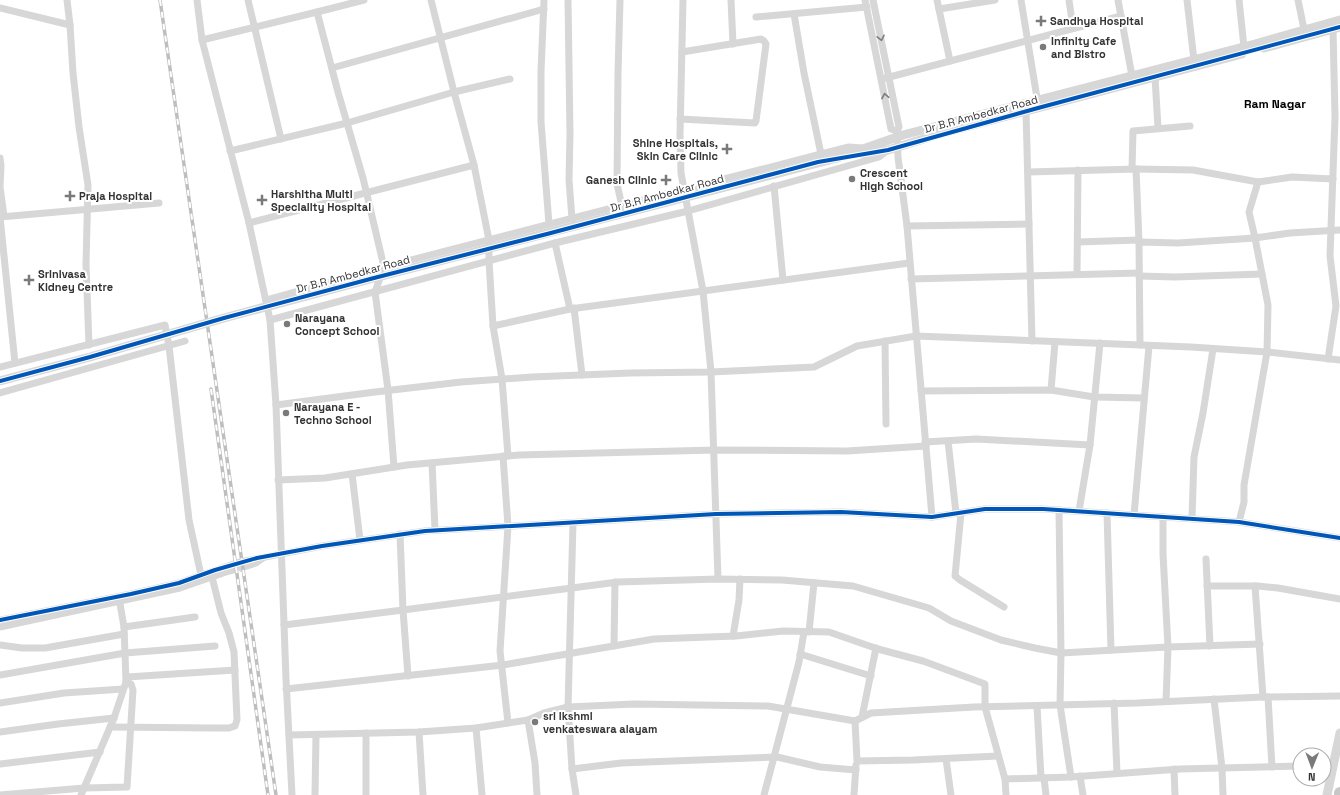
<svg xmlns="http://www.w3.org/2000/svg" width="1340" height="795" font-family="'Space Grotesk',sans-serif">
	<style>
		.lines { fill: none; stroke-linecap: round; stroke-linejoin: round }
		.minor-tunnel { stroke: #d6d6d6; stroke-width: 7; stroke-dasharray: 7 3.5; stroke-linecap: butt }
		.minor { stroke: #d7d7d7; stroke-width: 7 }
		.tertiary { stroke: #d7d7d7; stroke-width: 9 }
		.trunk { stroke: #c7c7c7; stroke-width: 12 }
		.rail-casing { stroke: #bebebe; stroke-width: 3.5 }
		.rail { stroke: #fff; stroke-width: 2; stroke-dasharray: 6; stroke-linecap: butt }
		.tertiary-bridge { stroke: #d7d7d7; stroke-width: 9 }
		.cycleway-casing { stroke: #fff; stroke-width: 6 }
		.cycleway { stroke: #0057b8; stroke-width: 4 }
		.oneway { stroke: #7d7d7d }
		.poi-dot { fill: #7a7a7a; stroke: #fff; stroke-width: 1.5 }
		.labels { text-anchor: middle; stroke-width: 4; stroke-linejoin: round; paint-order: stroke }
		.poi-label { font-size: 11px; font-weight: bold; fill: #333; stroke: #fff; text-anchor: start }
		.street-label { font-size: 11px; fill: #333; stroke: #fff }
		.neighbourhood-label { font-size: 12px; font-weight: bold; fill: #000; stroke: #fff }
	</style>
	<rect width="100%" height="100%" fill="#fff"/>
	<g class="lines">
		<g class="minor-tunnel">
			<polyline points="228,566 240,562"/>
			<polyline points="229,571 241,568"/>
		</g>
		<g class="minor">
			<polyline points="197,0 202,40"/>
			<polyline points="248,0 281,139"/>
			<polyline points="364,0 317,12 338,92 363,178 384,267 375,292 388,390 394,467"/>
			<polyline points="431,0 454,92 474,165 489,240 489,261 493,326"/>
			<polyline points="544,0 541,71 541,122 549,224"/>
			<polyline points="568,0 570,134 569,180 572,219"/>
			<polyline points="620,0 618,73 617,184 622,206"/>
			<polyline points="683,0 680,135 681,173 703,291 711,372 718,579"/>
			<polyline points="731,0 733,44"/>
			<polyline points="865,0 891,129 897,131"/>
			<polyline points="873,0 899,127 897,131 898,157 907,226 932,517"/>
			<polyline points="937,0 950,61"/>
			<polyline points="1021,0 1038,104"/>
			<polyline points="1069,0 1073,28"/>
			<polyline points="1118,0 1132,76"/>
			<polyline points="1187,0 1194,60"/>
			<polyline points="1239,0 1244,47"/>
			<polyline points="1298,0 1305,34"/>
			<polyline points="0,8 70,25 67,0"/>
			<polyline points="939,9 995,0"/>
			<polyline points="794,14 804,73 821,154"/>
			<polyline points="756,17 867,7"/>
			<polyline points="70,25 73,73 79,127 88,185 86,264 89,345"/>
			<polyline points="332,68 544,9"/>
			<polyline points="1155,77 1158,128"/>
			<polyline points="882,79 1121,16"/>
			<polyline points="1026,111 1032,341"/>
			<polyline points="680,119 755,123 756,121 766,44 764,41 761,39 682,52"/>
			<polyline points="230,151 347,123 454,92 510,79"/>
			<polyline points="0,158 1,166 0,187 4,216"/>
			<polyline points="1132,169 1133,131 1190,126"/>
			<polyline points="1136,169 1193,170 1258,182"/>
			<polyline points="1028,172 1136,169 1139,242"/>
			<polyline points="1333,179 1292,177 1258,182 1249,212 1255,238 1290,233 1340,230"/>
			<polyline points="774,186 783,280"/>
			<polyline points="0,217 159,203"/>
			<polyline points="0,217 15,363"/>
			<polyline points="249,223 474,165"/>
			<polyline points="907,226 1029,224"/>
			<polyline points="1078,242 1139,240"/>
			<polyline points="555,243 570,309"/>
			<polyline points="1077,274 1078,170"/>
			<polyline points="1139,276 1175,277 1262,274"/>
			<polyline points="911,279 1139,273"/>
			<polyline points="266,300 384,267 821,154 849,147 862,148"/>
			<polyline points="574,308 582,375"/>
			<polyline points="270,320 555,243 688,211 879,157 888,150"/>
			<polyline points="885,341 886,424"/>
			<polyline points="1140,345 1139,242 1178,243 1255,238 1268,305 1267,352 1244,485 1244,502 1239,522"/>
			<polyline points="1328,359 1336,306 1330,256 1335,117 1333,29"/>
			<polyline points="0,367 165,325 169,346 189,520 201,575"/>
			<polyline points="1051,390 1055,342"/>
			<polyline points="921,391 1051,390 1094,397 1144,398"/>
			<polyline points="0,393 185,341"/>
			<polyline points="276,405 375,392 461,382 532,377 630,373 711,372 814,367 857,346 916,336 1191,347 1267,352 1340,360"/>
			<polyline points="948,441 956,513"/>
			<polyline points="925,442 976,439 1090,445"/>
			<polyline points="503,456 508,526 500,651 508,723"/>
			<polyline points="508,456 502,379 493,326 570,309 909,263"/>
			<polyline points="432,463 435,530"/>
			<polyline points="352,474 360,540"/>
			<polyline points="278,480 325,478 407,465 519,455 715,450 847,451 926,446"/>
			<polyline points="1059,510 1061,653 1060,705 1071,777"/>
			<polyline points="1079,511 1090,445 1100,343"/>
			<polyline points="961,513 955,576 960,580 1004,607"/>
			<polyline points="1107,513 1111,650"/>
			<polyline points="1134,515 1149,346"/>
			<polyline points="1163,517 1163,554 1168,647 1260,644"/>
			<polyline points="1192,518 1194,457 1203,413 1213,349"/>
			<polyline points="573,523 568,707 572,769 576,795"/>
			<polyline points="400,534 403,610 408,676"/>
			<polyline points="1206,559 1210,646"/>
			<polyline points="240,562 322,546 425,531 716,514 841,512 932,517 985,509 1043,509 1239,522 1340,538"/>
			<polyline points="241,568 256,563 263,558"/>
			<polyline points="1207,586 1258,586 1278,588 1340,599"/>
			<polyline points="1255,586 1263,697"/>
			<polyline points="0,620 131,594 179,583 228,566"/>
			<polyline points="284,625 403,610 618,582 718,579 782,580 853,586 929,608 951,621 1001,640 1035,648 1061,653 1168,647 1166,701"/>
			<polyline points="0,627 180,588 229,571"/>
			<polyline points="124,627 195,617"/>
			<polyline points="809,632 814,583"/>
			<polyline points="733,636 739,600 740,579"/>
			<polyline points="0,645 22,648 45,648 124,634"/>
			<polyline points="614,646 615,582"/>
			<polyline points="800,654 871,676"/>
			<polyline points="0,675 125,653 215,646"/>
			<polyline points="127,677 235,670"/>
			<polyline points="286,689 503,665 654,639 736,636 783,631 829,632 878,649 923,661 985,684 985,707 1005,779 1071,777 1180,769 1300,766"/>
			<polyline points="1268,697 1272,767"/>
			<polyline points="1214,699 1222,768 1223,795"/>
			<polyline points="0,703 64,693 123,689"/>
			<polyline points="1114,703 1117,773"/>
			<polyline points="1037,706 1041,778"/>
			<polyline points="862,717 876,648"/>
			<polyline points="528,720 535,763 537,795"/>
			<polyline points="855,721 857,761 913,760 998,756"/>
			<polyline points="110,727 211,728 229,728 235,726 237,720 234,652 229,633 221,613 212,577"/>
			<polyline points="476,728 482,795"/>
			<polyline points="0,732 58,724 114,718"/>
			<polyline points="419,732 423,795"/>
			<polyline points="366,733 366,795"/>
			<polyline points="289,735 419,732 476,728 528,720 544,713 568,707 634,704 768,706 855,721 871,713 974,707 1137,703 1263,697 1340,696"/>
			<polyline points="946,759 951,795"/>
			<polyline points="0,764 100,752"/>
			<polyline points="1324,766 1333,766"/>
			<polyline points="572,769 621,763 777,757 820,767 856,770"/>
			<polyline points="1174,769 1175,795"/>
			<polyline points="1080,776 1083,795"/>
			<polyline points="1044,778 1046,795"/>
			<polyline points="1005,779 1006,795"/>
			<polyline points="0,795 84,788 127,787 133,690 131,684 126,682"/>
			<polyline points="81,795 114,718 126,682 124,627 119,598"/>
			<polyline points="292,795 286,679 276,405 270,320 249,223 202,40 317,12"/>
			<polyline points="315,795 316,735"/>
			<polyline points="764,795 799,662 804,632"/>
			<polyline points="854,795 856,765"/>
		</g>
		<g class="tertiary">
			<polyline points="1264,48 1340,27"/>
			<polyline points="862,154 888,150 943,133 1242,54"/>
			<polyline points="837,158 903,135 1255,44 1340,20"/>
			<polyline points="1327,795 1340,733"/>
		</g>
		<polyline class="trunk" points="1340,795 1340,793"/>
		<g class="rail-casing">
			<g id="rail">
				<polyline points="160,0 276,795"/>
				<polyline points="211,389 268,795"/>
			</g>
		</g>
		<use href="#rail" class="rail"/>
		<polyline class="tertiary-bridge" points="0,381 90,357 224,318 374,278 837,158"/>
		<g class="cycleway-casing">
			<g id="cycleway">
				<polyline points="0,381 90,357 224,318 374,278 547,234 818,162 888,150 1038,108 1340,27"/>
				<polyline points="0,620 131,594 179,583 215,570 257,558 322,546 425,531 716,514 841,512 932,517 985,509 1043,509 1239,522 1340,538"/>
			</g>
		</g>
		<use href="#cycleway" class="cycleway"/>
	</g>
	<defs><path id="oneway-chevron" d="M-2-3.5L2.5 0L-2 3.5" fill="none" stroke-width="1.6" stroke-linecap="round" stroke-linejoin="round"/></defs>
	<g class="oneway">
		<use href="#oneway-chevron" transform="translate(881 38) rotate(78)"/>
		<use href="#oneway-chevron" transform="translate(885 96) rotate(-101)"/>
	</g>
	<g class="poi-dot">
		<path d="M1039 15h4v4h4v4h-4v4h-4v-4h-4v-4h4z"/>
		<circle cx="1043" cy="47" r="4"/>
		<path d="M725 143h4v4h4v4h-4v4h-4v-4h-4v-4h4z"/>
		<circle cx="852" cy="179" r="4"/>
		<path d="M664 174h4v4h4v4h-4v4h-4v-4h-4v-4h4z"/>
		<path d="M68 190h4v4h4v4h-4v4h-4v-4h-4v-4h4z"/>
		<path d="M260 194h4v4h4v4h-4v4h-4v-4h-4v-4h4z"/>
		<path d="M27 274h4v4h4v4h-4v4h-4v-4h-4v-4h4z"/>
		<circle cx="287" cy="324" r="4"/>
		<circle cx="286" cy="413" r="4"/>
		<circle cx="535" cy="722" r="4"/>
	</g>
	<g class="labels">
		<g class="poi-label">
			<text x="1050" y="25">Sandhya Hospital</text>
			<text x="1051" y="45">Infinity Cafe<tspan x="1051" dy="13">and Bistro</tspan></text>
			<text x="718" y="147" text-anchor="end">Shine Hospitals,<tspan x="718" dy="13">Skin Care Clinic</tspan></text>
			<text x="860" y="177">Crescent<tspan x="860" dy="13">High School</tspan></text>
			<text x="657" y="184" text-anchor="end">Ganesh Clinic</text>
			<text x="271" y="198">Harshitha Multi<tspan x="271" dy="13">Speciality Hospital</tspan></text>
			<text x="79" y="200">Praja Hospital</text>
			<text x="38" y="278">Srinivasa<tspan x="38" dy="13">Kidney Centre</tspan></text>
			<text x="295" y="322">Narayana<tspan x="295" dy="13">Concept School</tspan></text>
			<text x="294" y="411">Narayana E -<tspan x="294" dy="13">Techno School</tspan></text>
			<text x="543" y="720">sri lkshmi<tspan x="543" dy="13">venkateswara alayam</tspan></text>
		</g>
		<g class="street-label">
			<text transform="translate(981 114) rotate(-15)" y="4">Dr B.R Ambedkar Road</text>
			<text transform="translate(667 193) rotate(-15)" y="4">Dr B.R Ambedkar Road</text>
			<text transform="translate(353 274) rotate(-15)" y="4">Dr B.R Ambedkar Road</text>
		</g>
		<g class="neighbourhood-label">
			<text x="1275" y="108">Ram Nagar</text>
		</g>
	</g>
	<g transform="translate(1312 767) rotate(181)"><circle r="19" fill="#ffffff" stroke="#adadad"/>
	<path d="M0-3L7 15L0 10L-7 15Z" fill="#7a7a7a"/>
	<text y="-6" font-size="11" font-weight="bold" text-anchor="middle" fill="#333333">N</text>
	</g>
</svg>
